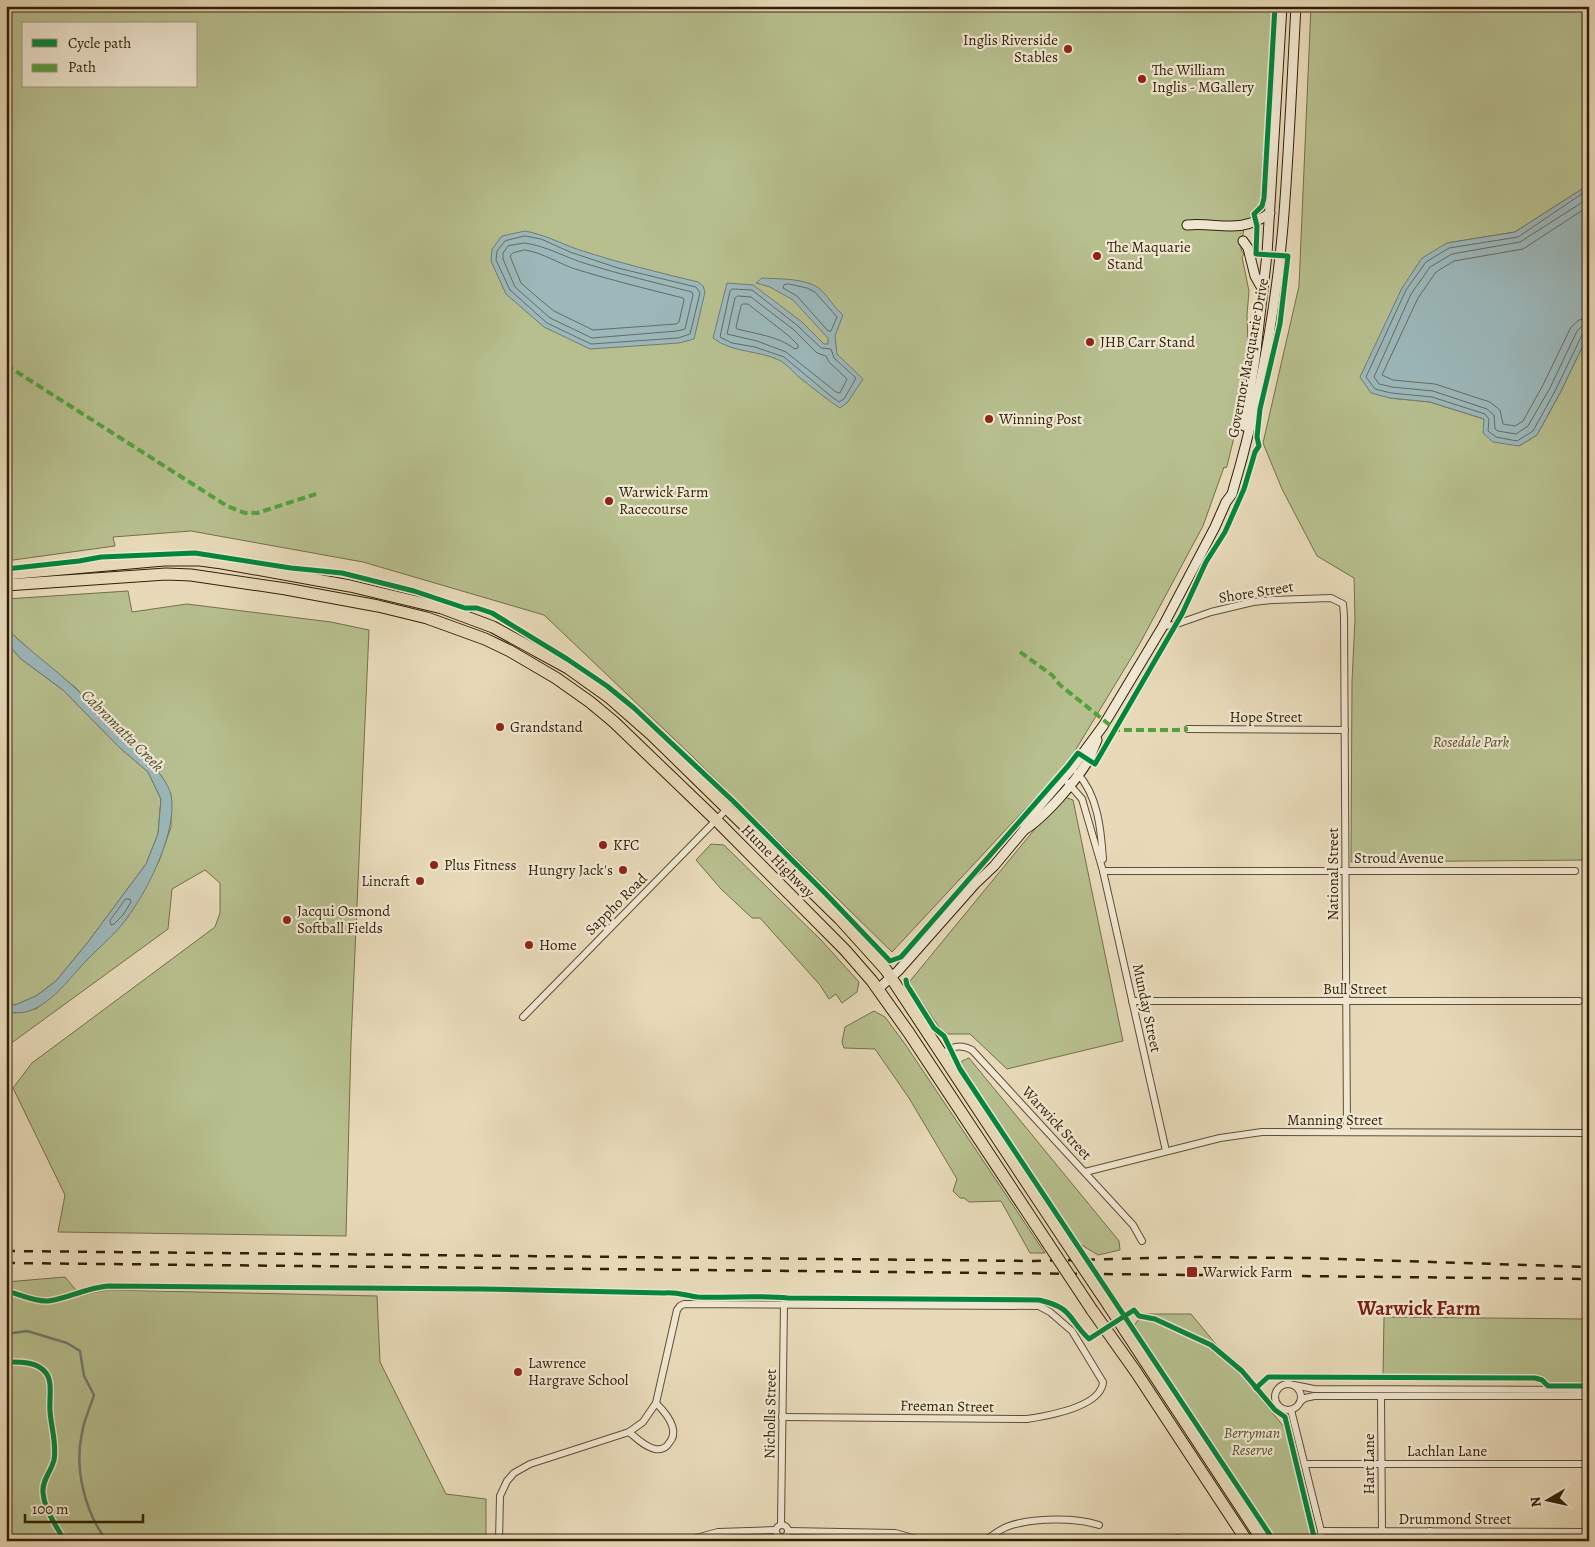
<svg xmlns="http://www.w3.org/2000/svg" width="1595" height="1547" font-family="Alegreya,serif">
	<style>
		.green { fill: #b7bf8e; stroke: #746f4a; fill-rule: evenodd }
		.water { fill: #9cb8bb; stroke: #717b73 }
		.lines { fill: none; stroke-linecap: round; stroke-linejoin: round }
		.shore { stroke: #666c61; stroke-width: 1 }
		.stream { stroke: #717b73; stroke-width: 2.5 }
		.street-casing { stroke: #5f4e34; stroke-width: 8 }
		.secondary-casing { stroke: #311f07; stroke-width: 11 }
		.highway-casing { stroke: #311f07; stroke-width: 13 }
		.street { stroke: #f0e7d2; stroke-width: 6 }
		.secondary { stroke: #f0e7d2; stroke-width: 9 }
		.highway { stroke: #e8dab9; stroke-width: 11 }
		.rail { stroke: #311f07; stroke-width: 2.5; stroke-dasharray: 9 9; stroke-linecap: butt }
		.highway-bridge-casing { stroke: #311f07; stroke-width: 13; stroke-linecap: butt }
		.highway-bridge { stroke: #e8dab9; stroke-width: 11 }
		.quiet { stroke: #52a23d; stroke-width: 4; stroke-dasharray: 8 4; stroke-linecap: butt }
		.cycleway-casing { stroke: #f0e7d2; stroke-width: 8 }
		.cycleway { stroke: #00873e; stroke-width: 5 }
		.poi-dot { fill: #8f2418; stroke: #f0e7d2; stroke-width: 2 }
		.labels { text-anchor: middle; stroke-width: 4.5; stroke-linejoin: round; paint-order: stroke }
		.poi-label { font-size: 15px; fill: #311f07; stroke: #f0e7d2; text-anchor: start }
		.street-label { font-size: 15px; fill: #311f07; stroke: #f0e7d2 }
		.park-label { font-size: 15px; font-style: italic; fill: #594f30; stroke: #f0e7d2 }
		.water-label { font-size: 16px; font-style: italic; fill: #514d3d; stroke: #f0e7d2 }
		.district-label { font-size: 20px; font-weight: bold; fill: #7a1f14; stroke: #f0e7d2 }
	</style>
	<rect width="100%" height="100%" fill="#e8dab9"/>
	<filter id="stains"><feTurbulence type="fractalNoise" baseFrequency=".004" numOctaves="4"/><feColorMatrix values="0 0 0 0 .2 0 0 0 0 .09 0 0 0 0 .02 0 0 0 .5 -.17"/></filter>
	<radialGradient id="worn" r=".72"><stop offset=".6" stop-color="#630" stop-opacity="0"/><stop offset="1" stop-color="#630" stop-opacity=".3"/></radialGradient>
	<g class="green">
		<path d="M6 6H1273L1261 199 1260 205 1252 214V218L1245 220 1241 250 1244 254 1242 257 1249 291 1247 315 1248 343 1242 396 1233 427 1236 429 1227 466 1226 468 1224 467 1203 526 1139 645 1067 764 892 952 691 755 544 615 363 562 191 531 113 537 115 546 6 561ZM24 24H196V86H24Z"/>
		<polygon points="1311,6 1589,6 1589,187 1582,189 1515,232 1447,243 1390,398 1430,402 1484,419 1519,446 1537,435 1560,393 1589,333 1589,860 1351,862 1352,681 1355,619 1354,578 1317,556 1282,489 1263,443 1299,286"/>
		<polygon points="128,591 132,612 187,604 331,622 369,630 351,1043 346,1236 58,1232 65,1195 13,1088 32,1063 215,927 220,913 220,883 205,870 172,889 168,929 6,1047 6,1011 14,1013 36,1009 52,996 127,918 159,861 171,827 171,795 161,775 132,744 104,720 76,688 43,662 6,628 6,599"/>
		<polygon points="6,642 21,659 63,690 119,747 148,772 161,799 158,834 146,864 88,942 56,981 36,996 15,1005 6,1001"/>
		<polygon points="1062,796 1073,800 1123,1041 1007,1069 970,1034 948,1034 941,1030 911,986 910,981"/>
		<polygon points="711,844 724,845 821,940 859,982 857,992 842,1003 836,994 829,999 820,985 760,918 752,918 721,889 696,860"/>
		<polygon points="874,1011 885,1017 905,1044 1045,1253 1030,1253 1001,1201 969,1202 964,1198 960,1198 953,1191 957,1179 909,1098 875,1049 844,1048 842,1042 845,1027"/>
		<polygon points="969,1058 1119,1241 1120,1250 1098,1255 1080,1244 963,1070 961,1066 962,1061"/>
		<polygon points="65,1277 80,1295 108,1290 377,1296 380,1362 446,1494 486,1499 486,1541 6,1541 6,1282"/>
		<polygon points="1142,1314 1191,1314 1284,1427 1313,1541 1278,1541 1134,1326"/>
		<polygon points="1384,1317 1589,1319 1589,1385 1550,1384 1537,1376 1383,1376"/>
	</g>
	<g class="water">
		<polygon points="1589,187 1589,333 1560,393 1537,435 1519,446 1493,442 1483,433 1484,419 1430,402 1390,398 1371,393 1360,377 1402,288 1422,258 1447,243 1515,232 1582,189"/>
		<path d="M525 231C547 235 565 246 586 252 623 264 661 273 698 282L703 286 705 292 694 339 679 343 590 349 544 327 506 294 491 261 492 249 502 236Z"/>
		<path d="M762 278C778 279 807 278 820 289 829 297 834 308 843 315L835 336 837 354 863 379 847 403 840 408C826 399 813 388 800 378 793 372 787 364 779 360 758 350 732 353 713 338L727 283 753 285 802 322 824 344H828V338L793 300 770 287 756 283Z"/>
		<path d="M6 628C28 650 53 667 75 688 87 698 95 711 106 722 125 739 165 770 171 795 178 830 148 890 127 918 116 934 99 947 85 962 66 982 39 1022 6 1011V1001L15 1005 36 996 56 981 88 942 146 864 158 834 161 799 148 772 119 747 63 690 21 659 6 642Z"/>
	</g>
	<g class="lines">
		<g class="shore">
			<polyline points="1589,192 1583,193 1518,237 1449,248 1426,262 1406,290 1366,377 1375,389 1391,393 1432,397 1485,414 1489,419 1488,431 1496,437 1517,441 1533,431 1555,391 1582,335 1589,332"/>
			<polyline points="1589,198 1520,242 1452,254 1430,267 1411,294 1374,377 1379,384 1392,387 1433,391 1487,409 1494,415 1495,429 1498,431 1516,434 1528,426 1550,388 1577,331 1582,326 1589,325"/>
			<polyline points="1589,206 1523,249 1454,261 1436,272 1418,298 1382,375 1393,380 1435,384 1490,402 1500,410 1503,424 1515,426 1523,421 1543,385 1571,327 1579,320 1589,318"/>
			<polygon points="525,236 541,239 570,252 618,268 696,287 700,293 690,334 678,338 591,344 547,323 510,290 496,260 497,251 505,241"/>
			<path d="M525 243C547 246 566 258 587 264 622 275 657 283 692 292L693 295 685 329 677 331 592 338 550 318 515 287 503 259V253L508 246Z"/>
			<path d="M525 250C543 253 558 263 575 269 611 280 647 289 683 298L684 300 679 322 676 324 593 330 554 311 537 297 521 283 510 256 513 253Z"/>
			<polygon points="789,284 807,288 815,292 837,317 831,331 828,331 797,296 783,288 784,285"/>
			<polygon points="733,289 752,290 798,326 821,348 831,349 834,358 856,378 844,399 839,402 832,397 784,357 755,347 732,343 720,337 730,291"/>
			<polygon points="738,296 751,297 794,330 817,353 826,356 829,362 847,379 840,393 836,392 786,352 757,341 727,334 735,298"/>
			<path d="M743 304H748L789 336 798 345V348L795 349C778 336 756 334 737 329L736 327 741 306Z"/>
			<polygon points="126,899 130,899 131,902 123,915 114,924 111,925 110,921"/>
		</g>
		<path class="stream" d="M6 1334 27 1331 67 1343 80 1351 84 1376 94 1395C90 1408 84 1420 82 1433 74 1468 85 1513 107 1541"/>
		<g class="street-casing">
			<g id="street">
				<polyline points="1163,626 1174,625 1211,612 1253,602 1273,600 1331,598 1343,604 1344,616 1347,1132"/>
				<polyline points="1188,729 1345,730"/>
				<path d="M1077 773C1098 795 1101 830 1103 859"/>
				<polyline points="1068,783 1082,799 1103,871 1166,1151"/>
				<polyline points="1103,871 1575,871"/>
				<polyline points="1132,1001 1579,1001"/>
				<polyline points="523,1017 727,809"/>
				<path d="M941 1055C952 1047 959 1043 972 1050L1133 1225 1142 1241"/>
				<polyline points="1085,1172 1220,1138 1262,1132 1589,1133"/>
				<circle cx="1288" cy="1397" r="13"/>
				<polyline points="1294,1385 1314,1389 1589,1390"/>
				<polyline points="1381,1397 1382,1531"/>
				<polyline points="1301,1401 1305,1398 1314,1396 1589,1396"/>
				<polyline points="1291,1410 1321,1531 1320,1541"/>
				<path d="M629 1432C636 1438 645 1447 655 1449 661 1450 666 1448 669 1443 681 1430 666 1413 656 1403"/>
				<polyline points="1306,1464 1589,1464"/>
				<polyline points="781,1524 784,1304"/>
				<circle cx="782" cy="1531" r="6"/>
				<polyline points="788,1531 895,1533 924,1541"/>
				<polyline points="1321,1531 1589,1532"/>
				<polyline points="1177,1538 1178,1541"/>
				<path d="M499 1541 500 1496 507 1481 514 1473 530 1464 629 1432 643 1422 656 1403 677 1310 680 1306 684 1304 1039 1306 1050 1312 1072 1331 1103 1382C1101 1407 1047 1416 1027 1419L782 1417"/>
				<polyline points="685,1541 718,1532 775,1530"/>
				<path d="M985 1541C993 1535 1000 1529 1009 1526 1033 1518 1075 1517 1099 1525"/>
				<polyline points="1430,1541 1430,1531"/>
			</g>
		</g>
		<g class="secondary-casing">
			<g id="secondary">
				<path d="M1187 225C1219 222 1240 235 1270 213"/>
				<polyline points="1243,241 1248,248 1255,276 1263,290"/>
				<polyline points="1244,426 1255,359 1267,254 1282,6"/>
				<path d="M1024 830C1044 818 1075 782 1088 761 1091 755 1094 747 1097 740"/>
				<path d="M878 989 898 971 975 884 994 866 1024 830 1028 819 1072 768 1103 726 1163 626 1215 527 1226 502 1232 494C1258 407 1275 316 1283 226 1289 153 1292 79 1296 6"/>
			</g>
		</g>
		<g class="highway-casing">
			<g id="highway">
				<polyline points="6,574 164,560 200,560 222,563 350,586 442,608 493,627 568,668 610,698 651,734 840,919 886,970 1064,1239"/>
				<polyline points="6,585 166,574 191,575 286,589 378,606 427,618 485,639 510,651 556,678 590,702 614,722 716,820 845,950 872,981 909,1033 1047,1242"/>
				<polyline points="1109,1306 1263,1541"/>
				<polyline points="1092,1310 1136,1372 1247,1541"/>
			</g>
		</g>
		<use href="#street" class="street"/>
		<use href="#secondary" class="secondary"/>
		<use href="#highway" class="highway"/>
		<g class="rail">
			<polyline points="6,1251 1034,1261 1193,1257 1307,1258 1589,1267"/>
			<polyline points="6,1263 1589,1279"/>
		</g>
		<g class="highway-bridge-casing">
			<g id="highway-bridge">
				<polyline points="1064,1239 1109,1306"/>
				<polyline points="1047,1242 1092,1310"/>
			</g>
		</g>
		<use href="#highway-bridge" class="highway-bridge"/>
		<g class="quiet">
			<polyline points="6,365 227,506 245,513 257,513 316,494"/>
			<polyline points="1020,652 1052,675 1060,685 1116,730 1177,730 1188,729"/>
		</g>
		<g class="cycleway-casing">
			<g id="cycleway">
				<polyline points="6,569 79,561 101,557 195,553 291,568 342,573 414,591 465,608 477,608 492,613 567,659 607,686 634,708 734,802 824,892 890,961 901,957 1068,766 1078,753 1095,764 1182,614 1206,562 1225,532 1244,489 1255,452 1259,446 1257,437 1260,409 1280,324 1288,256 1256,254 1257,226 1254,214 1262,206 1264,198 1275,6"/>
				<polyline points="906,980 907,985 934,1028 944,1036 960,1069 1274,1541"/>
				<path d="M6 1291C20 1294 33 1302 48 1301 67 1299 85 1288 108 1286L482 1289 664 1293C676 1291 686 1296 698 1297 728 1298 758 1295 788 1298L1039 1300C1074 1308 1067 1318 1089 1339L1134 1310 1139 1316 1155 1319 1211 1345 1242 1371 1275 1410 1285 1417 1315 1541"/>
				<path d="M6 1362C19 1362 37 1361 46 1373 53 1382 49 1399 50 1411 51 1427 57 1444 54 1460 51 1472 42 1480 43 1492 44 1509 55 1524 63 1538L66 1541"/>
				<polyline points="1256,1388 1268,1377 1535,1378 1542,1380 1548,1386 1589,1386"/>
			</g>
		</g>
		<use href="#cycleway" class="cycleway"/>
	</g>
	<g class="poi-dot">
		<circle cx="1068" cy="49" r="5"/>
		<circle cx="1142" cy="79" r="5"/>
		<circle cx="1097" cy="256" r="5"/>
		<circle cx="1090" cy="342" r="5"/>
		<circle cx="989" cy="419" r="5"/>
		<circle cx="609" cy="501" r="5"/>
		<circle cx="500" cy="727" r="5"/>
		<circle cx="603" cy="845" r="5"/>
		<circle cx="434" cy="865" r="5"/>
		<circle cx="623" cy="870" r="5"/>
		<circle cx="420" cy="881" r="5"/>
		<circle cx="287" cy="920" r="5"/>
		<circle cx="529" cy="945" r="5"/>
		<rect x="1186" y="1266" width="12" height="12" rx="2.5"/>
		<circle cx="518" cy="1372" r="5"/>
	</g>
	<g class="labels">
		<g class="poi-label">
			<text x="1058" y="45" text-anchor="end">Inglis Riverside<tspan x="1058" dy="17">Stables</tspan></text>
			<text x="1152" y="75">The William<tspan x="1152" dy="17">Inglis - MGallery</tspan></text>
			<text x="1107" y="252">The Maquarie<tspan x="1107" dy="17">Stand</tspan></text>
			<text x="1100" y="347">JHB Carr Stand</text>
			<text x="999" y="424">Winning Post</text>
			<text x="619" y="497">Warwick Farm<tspan x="619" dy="17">Racecourse</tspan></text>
			<text x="510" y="732">Grandstand</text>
			<text x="613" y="850">KFC</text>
			<text x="444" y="870">Plus Fitness</text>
			<text x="613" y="875" text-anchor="end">Hungry Jack's</text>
			<text x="410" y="886" text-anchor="end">Lincraft</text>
			<text x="297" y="916">Jacqui Osmond<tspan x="297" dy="17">Softball Fields</tspan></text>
			<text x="539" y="950">Home</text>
			<text x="1203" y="1277">Warwick Farm</text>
			<text x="528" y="1368">Lawrence<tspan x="528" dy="17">Hargrave School</tspan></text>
		</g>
		<g class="street-label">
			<text transform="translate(1248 358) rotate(-79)" y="5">Governor Macquarie Drive</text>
			<text transform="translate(1256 592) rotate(-9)" y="5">Shore Street</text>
			<text x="1266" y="722">Hope Street</text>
			<text x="1399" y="863">Stroud Avenue</text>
			<text transform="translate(778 861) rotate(45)" y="5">Hume Highway</text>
			<text transform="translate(1333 874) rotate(-90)" y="5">National Street</text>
			<text transform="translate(616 904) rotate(-45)" y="5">Sappho Road</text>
			<text x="1355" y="994">Bull Street</text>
			<text transform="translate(1147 1008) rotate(78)" y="5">Munday Street</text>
			<text x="1335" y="1125">Manning Street</text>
			<text transform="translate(1057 1123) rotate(47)" y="5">Warwick Street</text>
			<text transform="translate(947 1406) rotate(1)" y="5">Freeman Street</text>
			<text transform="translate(770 1414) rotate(-89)" y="5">Nicholls Street</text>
			<text x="1447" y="1456">Lachlan Lane</text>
			<text transform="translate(1369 1464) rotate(-90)" y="5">Hart Lane</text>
			<text x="1455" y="1524">Drummond Street</text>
		</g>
		<g class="park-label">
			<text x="1471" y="747">Rosedale Park</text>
			<text x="1252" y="1438">Berryman<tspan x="1252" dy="17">Reserve</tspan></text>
		</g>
		<g class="water-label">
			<text transform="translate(123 730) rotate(45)" y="6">Cabramatta Creek</text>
		</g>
		<g class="district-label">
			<text x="1419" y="1315">Warwick Farm</text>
		</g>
	</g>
	<rect width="1595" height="1547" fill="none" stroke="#e8dab9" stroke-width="25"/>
	<rect x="8" y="8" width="1580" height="1532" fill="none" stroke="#311f07" stroke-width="2.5"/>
	<rect x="12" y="12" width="1570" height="1522" fill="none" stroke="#311f07"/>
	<rect x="22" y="22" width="175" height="65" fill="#f0e7d2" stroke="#a49781"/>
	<rect x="32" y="39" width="25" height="8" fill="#00873e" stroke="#a49781"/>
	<text x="68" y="48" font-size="15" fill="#311f07">Cycle path</text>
	<rect x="32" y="64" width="25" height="8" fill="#52a23d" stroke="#a49781"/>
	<text x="68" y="72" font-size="15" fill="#311f07">Path</text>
	<g transform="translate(1548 1500) rotate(261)" stroke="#f0e7d2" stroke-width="4" paint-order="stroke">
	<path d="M0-4L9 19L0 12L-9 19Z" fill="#311f07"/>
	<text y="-8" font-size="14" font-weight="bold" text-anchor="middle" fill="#311f07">N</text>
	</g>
	<path d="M25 1514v8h118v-8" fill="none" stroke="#311f07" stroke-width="2.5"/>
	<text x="32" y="1514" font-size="15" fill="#311f07" stroke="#f0e7d2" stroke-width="4" paint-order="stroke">100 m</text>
	<rect width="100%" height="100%" filter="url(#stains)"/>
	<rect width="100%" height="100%" fill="url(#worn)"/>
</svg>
